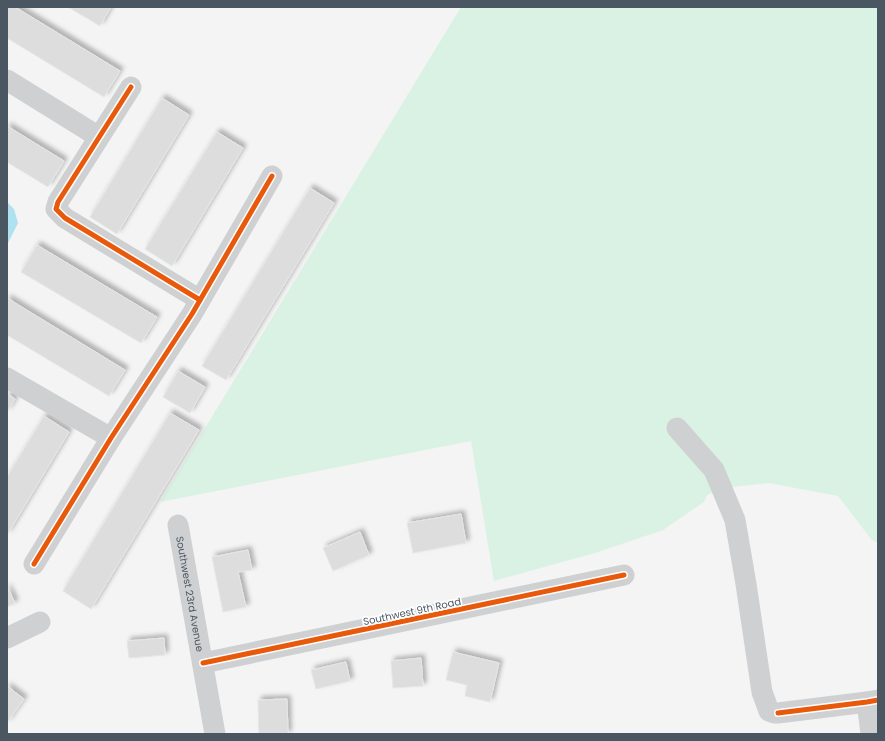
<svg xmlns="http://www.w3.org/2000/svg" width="885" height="741" font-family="Poppins,sans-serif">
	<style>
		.green { fill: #d9f2e3 }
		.water { fill: #aee2f0 }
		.building { fill: #ddddde; stroke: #e5e6e7; filter: url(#shadow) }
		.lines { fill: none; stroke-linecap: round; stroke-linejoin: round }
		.minor { stroke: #ced0d2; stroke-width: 21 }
		.cycleway-casing { stroke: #fff; stroke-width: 8 }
		.cycleway { stroke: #e8590c; stroke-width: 5 }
		.labels { text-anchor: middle; stroke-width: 3.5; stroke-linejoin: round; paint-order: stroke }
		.street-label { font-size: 10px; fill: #4a5661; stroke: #fff }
	</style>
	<defs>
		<filter id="shadow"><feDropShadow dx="3.5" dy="-3.5" stdDeviation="2" flood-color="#0004"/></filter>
	</defs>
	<rect width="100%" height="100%" fill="#f4f4f4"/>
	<polygon class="green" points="461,7 878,7 878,543 872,540 838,496 769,483 722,488 707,495 704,502 663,530 595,553 494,581 471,441 160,502"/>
	<polygon class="water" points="7,202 14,209 18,223 7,245"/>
	<g class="building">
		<polygon points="7,7 15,7 120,71 104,97 7,38"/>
		<polygon points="68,7 111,7 100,26"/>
		<polygon points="162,98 189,115 117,234 90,217"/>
		<polygon points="7,126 64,161 48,187 7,162"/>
		<polygon points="217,132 243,148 172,266 145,249"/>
		<polygon points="310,188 334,203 226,380 202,366"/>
		<polygon points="37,245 157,317 141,343 21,272"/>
		<polygon points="7,298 125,370 109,396 7,335"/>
		<polygon points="178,371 205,387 190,413 163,397"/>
		<polygon points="7,394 15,399 7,412"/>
		<polygon points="170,413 199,430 91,609 63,591"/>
		<polygon points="44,416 69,432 7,535 7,477"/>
		<polygon points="461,514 466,543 413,553 407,523"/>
		<polygon points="360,532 369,555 333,571 323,548"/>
		<polygon points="248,550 252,570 238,572 246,607 223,612 212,557"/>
		<polygon points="7,587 15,603 7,607"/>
		<polygon points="164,638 165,655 129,658 127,641"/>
		<polygon points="453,652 499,663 490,702 465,696 467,685 446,680"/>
		<polygon points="421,658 423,686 393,688 391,661"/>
		<polygon points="346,662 350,681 316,689 311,670"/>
		<polygon points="7,686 24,699 7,723"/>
		<polygon points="287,699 288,734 259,734 258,700"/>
	</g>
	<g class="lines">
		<g class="minor">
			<polyline points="7,80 99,137"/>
			<polyline points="131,87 58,202 56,209 65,218 200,300"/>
			<polyline points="7,378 111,438"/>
			<polyline points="677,428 714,470 735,520 746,584 762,692 769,711 774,713 778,713 867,702 878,700"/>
			<path id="s1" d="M178 525 215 734"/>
			<polyline points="34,564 111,438 192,314 272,176"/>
			<polyline points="7,638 40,622"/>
			<polyline points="203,663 624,575"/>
			<polyline points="867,702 871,734"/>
		</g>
		<g class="cycleway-casing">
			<g id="cycleway">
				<polyline points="131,87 58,202 56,209 65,218 200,300"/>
				<polyline points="34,564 111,438 192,314 272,176"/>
				<polyline points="203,663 624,575"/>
				<polyline points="778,713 867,702 878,700"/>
			</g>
		</g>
		<use href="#cycleway" class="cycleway"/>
	</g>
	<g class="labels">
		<g class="street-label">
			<text dy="4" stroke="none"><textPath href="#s1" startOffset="70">Southwest 23rd Avenue</textPath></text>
			<text transform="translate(412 611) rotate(-12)" y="4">Southwest 9th Road</text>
		</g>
	</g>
	<rect width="885" height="741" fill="none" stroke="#4a5661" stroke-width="16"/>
</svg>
